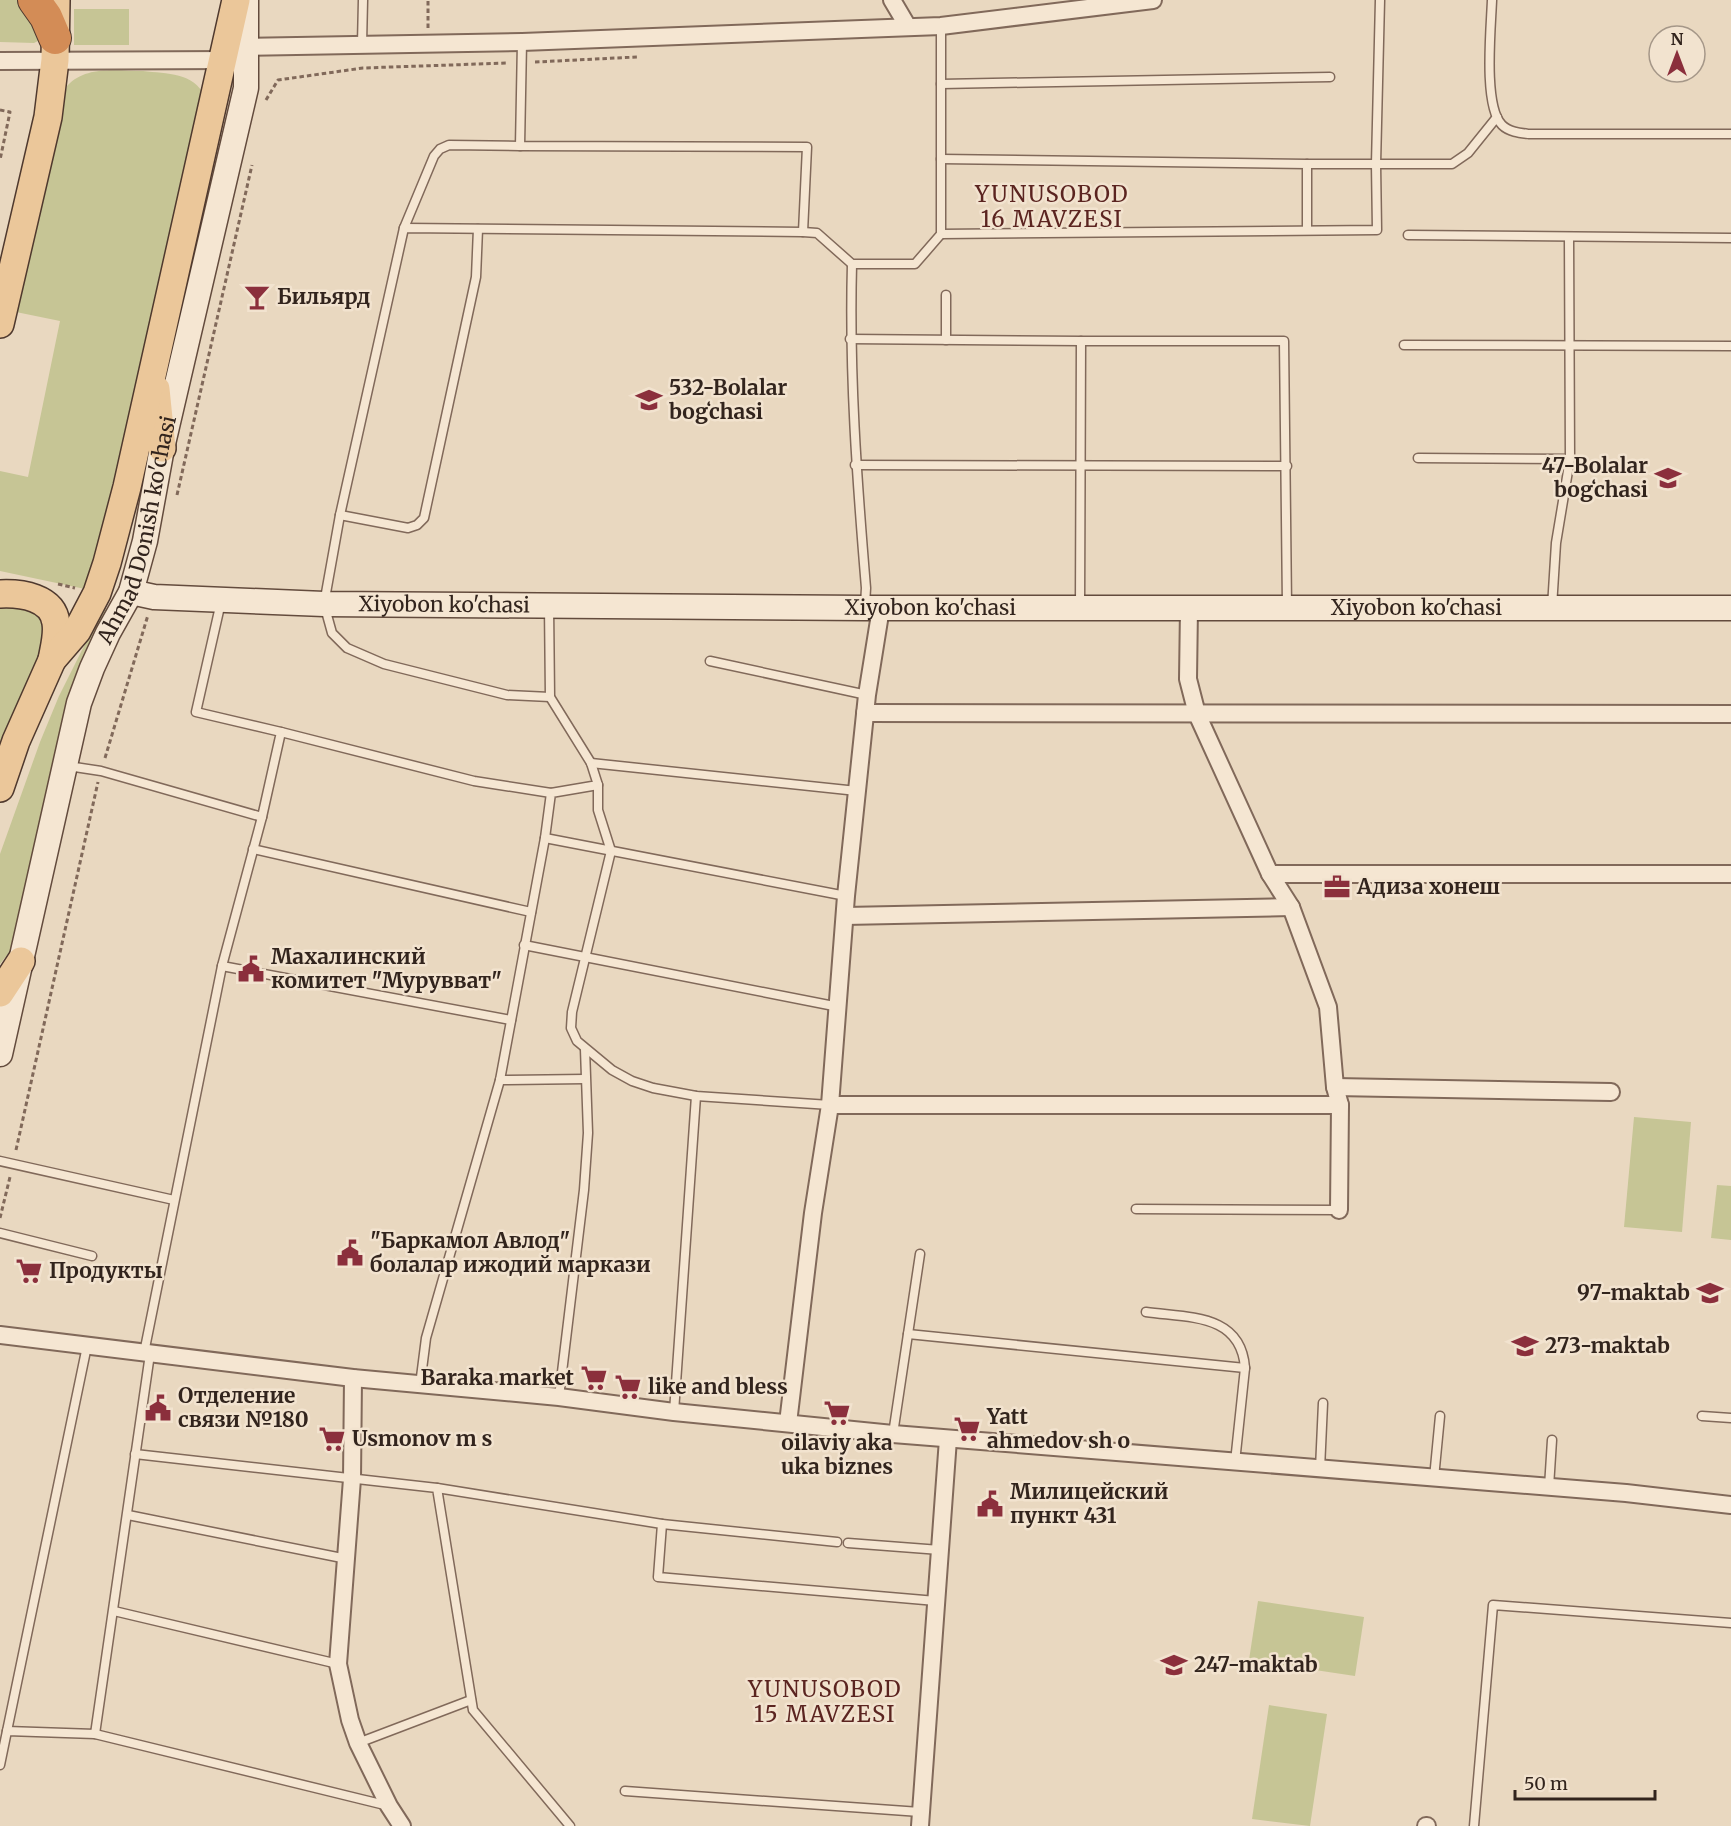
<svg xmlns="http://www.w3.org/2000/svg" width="1731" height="1826" font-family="Merriweather,serif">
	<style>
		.green { fill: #c6c595 }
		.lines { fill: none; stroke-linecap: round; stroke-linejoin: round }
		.lane-casing { stroke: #81695a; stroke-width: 11 }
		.street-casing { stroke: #81695a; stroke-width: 20 }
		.secondary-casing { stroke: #634b3d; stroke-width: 27 }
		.primary-casing { stroke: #4f392e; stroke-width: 30 }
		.highway-casing { stroke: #4f392e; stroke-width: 34 }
		.path { stroke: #81695a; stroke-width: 3; stroke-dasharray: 4.5 3; stroke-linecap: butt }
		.lane { stroke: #f5e6d2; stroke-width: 8 }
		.street { stroke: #f5e6d2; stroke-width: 16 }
		.secondary { stroke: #f5e6d2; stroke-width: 24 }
		.primary { stroke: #ebc79a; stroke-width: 27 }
		.highway { stroke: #d38c56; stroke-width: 32 }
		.labels { text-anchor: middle; stroke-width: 5; stroke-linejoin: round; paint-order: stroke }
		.poi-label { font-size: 21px; font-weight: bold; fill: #32241d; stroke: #f2e3cf; text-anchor: start }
		.street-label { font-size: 21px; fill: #32241d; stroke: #f2e3cf }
		.neighbourhood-label { font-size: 22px; letter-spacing: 1.5px; fill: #5b2420; stroke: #f2e3cf }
	</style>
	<rect width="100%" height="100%" fill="#e9d8c0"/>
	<g class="green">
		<polygon points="0,0 18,0 24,4 40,40 34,43 0,42"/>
		<rect x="74" y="9" width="55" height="36"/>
		<path d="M143 71C167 74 194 72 205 97L104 549 85 589 0 571V471L28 477 60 321 16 312 67 86C86 65 117 71 143 71Z"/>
		<polygon points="0,606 36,611 49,633 0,743"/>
		<polygon points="103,608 109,611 69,699 10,951 0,964 0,854 40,742 59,696"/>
		<polygon points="1634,1117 1691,1122 1682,1232 1624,1227"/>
		<polygon points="1717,1185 1731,1186 1731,1240 1711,1238"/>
		<polygon points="1258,1601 1364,1617 1355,1676 1249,1660"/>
		<polygon points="1269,1705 1327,1714 1310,1826 1252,1819"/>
	</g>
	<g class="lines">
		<g class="lane-casing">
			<g id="lane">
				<path d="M1492 0C1491 28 1483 106 1502 125 1509 132 1520 133 1529 134H1731"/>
				<polyline points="522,42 520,146 807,147 803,232"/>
				<polyline points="362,44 363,0"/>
				<polyline points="941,84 1330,77"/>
				<polyline points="941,159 1307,164 1307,230"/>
				<polyline points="1307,164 1452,164 1468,153 1497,117"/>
				<polyline points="404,228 434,156 440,149 449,145 520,146"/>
				<polyline points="941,234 1377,230 1376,164 1380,0"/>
				<polyline points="1408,235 1731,238"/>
				<path d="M852 264C849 373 857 480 866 588L865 605"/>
				<polyline points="946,295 946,340"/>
				<polyline points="850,339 1081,341"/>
				<polyline points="1404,345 1731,346"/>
				<polyline points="1418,458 1570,459"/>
				<polyline points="855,465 1287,466"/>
				<polyline points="340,515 408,528 417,525 424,518 476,277 478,229"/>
				<polyline points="1080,607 1081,341 1284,341 1287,606"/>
				<polyline points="1552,607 1556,543 1570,459 1569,237"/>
				<polyline points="710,661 867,695"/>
				<polyline points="550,697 507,695 384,664 347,648 332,633 324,604 340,515 404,228 803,232 817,233 852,264 915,264 941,234 941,26"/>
				<polyline points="281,732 474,781 551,793"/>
				<polyline points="591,763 857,791"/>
				<polyline points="68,766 101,771 262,817"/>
				<polyline points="598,785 598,810 611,851 572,1012 571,1028 577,1041 612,1070 632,1081 653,1088 696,1096 830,1105"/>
				<polyline points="545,838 846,896"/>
				<polyline points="253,849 531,912"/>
				<polyline points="524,945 839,1007"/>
				<polyline points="222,966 511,1020"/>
				<polyline points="500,1080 585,1079"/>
				<polyline points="0,1161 174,1200"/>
				<polyline points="1136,1209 1339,1210"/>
				<polyline points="0,1233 92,1256"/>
				<path d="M1146 1312C1188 1318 1241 1313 1245 1368L1235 1462"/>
				<polyline points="908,1334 1245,1368"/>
				<polyline points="144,1353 222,966 262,817 281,732 196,712 221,602"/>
				<polyline points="420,1385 426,1338 500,1080 545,838 551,793 598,785 591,763 550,697 549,606"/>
				<polyline points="559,1397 584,1190 588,1133 585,1049"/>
				<polyline points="674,1412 696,1096"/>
				<polyline points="1702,1416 1731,1418"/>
				<polyline points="893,1434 920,1254"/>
				<polyline points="135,1454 437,1488 473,1710 570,1826"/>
				<polyline points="1320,1469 1323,1403"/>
				<polyline points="1434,1478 1440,1416"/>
				<polyline points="1549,1487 1552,1440"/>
				<polyline points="437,1488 662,1524 658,1577 936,1601"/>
				<polyline points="128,1515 347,1559"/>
				<polyline points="662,1524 837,1542"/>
				<polyline points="848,1543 940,1550"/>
				<polyline points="114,1611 338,1664"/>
				<polyline points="7,1731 87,1346"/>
				<polyline points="95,1734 389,1806"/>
				<polyline points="358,1743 471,1700"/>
				<polyline points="0,1765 7,1731 95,1734 150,1354"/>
				<polyline points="625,1791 920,1812"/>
				<polyline points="1474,1826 1493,1605 1731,1623"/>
			</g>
		</g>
		<g class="street-casing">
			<g id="street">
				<polyline points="892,0 908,27"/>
				<polyline points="239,51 246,47 522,42 941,26 1153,0"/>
				<polyline points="0,61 230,60"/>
				<polyline points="1189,608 1188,679 1197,714 1270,874 1291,907 1328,1007 1335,1087 1340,1105 1339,1210"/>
				<polyline points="865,713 1731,714"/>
				<polyline points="1270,874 1731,874"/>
				<polyline points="845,916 1291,907"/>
				<polyline points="1335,1087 1611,1092"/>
				<polyline points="830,1105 1340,1105"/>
				<polyline points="0,1335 353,1378 559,1397 674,1412 893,1434 1626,1493 1731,1505"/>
				<polyline points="353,1378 352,1479 338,1664 350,1720 358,1743 389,1806 402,1826"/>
				<polyline points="788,1423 813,1213 830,1105 846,896 867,695 881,608"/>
				<polyline points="920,1826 948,1439"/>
				<polyline points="1426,1826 1427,1826"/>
			</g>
		</g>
		<g class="secondary-casing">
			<g id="secondary">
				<path id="s1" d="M131 592 154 597 324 604 865 608H1731"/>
				<path id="s2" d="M0 1054 79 703 92 668 108 633 131 592 145 541 162 448 246 88V0"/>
			</g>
		</g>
		<g class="primary-casing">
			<g id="primary">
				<polyline points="0,324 48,117 55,60 56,0"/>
				<polyline points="156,389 162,448"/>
				<path d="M0 594C21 593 53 597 56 623 58 635 54 648 52 660"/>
				<polyline points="0,788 16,741 52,660 77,631 97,593 107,563 127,487 236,0"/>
				<polyline points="0,993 21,961"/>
			</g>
		</g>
		<g class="highway-casing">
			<polyline id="highway" points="34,0 46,17 55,38"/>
		</g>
		<g class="path">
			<polyline points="428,28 428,0"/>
			<polyline points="535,62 637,57"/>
			<polyline points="266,100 278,80 363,68 508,63"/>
			<polyline points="0,110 10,112 0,160"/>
			<polyline points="177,495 252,165"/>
			<polyline points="58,584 75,588"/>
			<polyline points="105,758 148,615"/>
			<polyline points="16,1150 98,782"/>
			<polyline points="0,1218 10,1177"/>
		</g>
		<use href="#lane" class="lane"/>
		<use href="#street" class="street"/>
		<use href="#secondary" class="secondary"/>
		<use href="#primary" class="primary"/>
		<use href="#highway" class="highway"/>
	</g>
	<defs>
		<g id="bar-bare" transform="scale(2.07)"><path d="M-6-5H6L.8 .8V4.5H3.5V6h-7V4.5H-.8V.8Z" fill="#8b2f3c" stroke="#f2e3cf" stroke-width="2.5" paint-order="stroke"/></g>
		<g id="school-bare" transform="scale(2.07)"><path d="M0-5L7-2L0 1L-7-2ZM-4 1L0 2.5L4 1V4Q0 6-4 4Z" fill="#8b2f3c" stroke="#f2e3cf" stroke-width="2.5" paint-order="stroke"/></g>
		<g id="office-bare" transform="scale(2.07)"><path d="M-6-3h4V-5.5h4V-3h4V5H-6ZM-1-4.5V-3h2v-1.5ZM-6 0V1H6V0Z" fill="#8b2f3c" stroke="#f2e3cf" stroke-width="2.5" paint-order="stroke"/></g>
		<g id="civic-bare" transform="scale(2.07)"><path d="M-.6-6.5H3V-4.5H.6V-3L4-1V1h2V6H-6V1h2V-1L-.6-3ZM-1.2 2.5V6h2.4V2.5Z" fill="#8b2f3c" stroke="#f2e3cf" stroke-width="2.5" paint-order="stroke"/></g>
		<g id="supermarket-bare" transform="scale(2.07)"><path d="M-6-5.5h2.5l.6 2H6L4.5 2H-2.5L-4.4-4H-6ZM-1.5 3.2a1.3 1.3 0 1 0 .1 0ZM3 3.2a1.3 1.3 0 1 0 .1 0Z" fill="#8b2f3c" stroke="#f2e3cf" stroke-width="2.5" paint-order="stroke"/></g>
	</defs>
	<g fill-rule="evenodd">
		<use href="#bar-bare" x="257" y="297"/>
		<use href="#school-bare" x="649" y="400"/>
		<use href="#school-bare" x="1668" y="478"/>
		<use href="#office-bare" x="1337" y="887"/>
		<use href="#civic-bare" x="251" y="969"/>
		<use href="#civic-bare" x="350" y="1253"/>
		<use href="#supermarket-bare" x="29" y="1271"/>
		<use href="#school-bare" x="1710" y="1293"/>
		<use href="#school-bare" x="1525" y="1346"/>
		<use href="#supermarket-bare" x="594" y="1378"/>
		<use href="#supermarket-bare" x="628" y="1387"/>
		<use href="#civic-bare" x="158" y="1408"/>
		<use href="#supermarket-bare" x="837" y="1413"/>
		<use href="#supermarket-bare" x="967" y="1429"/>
		<use href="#supermarket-bare" x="332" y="1439"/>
		<use href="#civic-bare" x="990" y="1504"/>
		<use href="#school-bare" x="1174" y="1665"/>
	</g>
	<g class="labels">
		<g class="poi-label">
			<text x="277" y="304">Бильярд</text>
			<text x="669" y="395">532-Bolalar<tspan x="669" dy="24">bogʻchasi</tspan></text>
			<text x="1648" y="473" text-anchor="end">47-Bolalar<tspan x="1648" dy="24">bogʻchasi</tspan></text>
			<text x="1357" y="894">Адиза хонеш</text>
			<text x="271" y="964">Махалинский<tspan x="271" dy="24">комитет "Мурувват"</tspan></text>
			<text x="370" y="1248">"Баркамол Авлод"<tspan x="370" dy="24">болалар ижодий маркази</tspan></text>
			<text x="49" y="1278">Продукты</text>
			<text x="1690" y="1300" text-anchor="end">97-maktab</text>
			<text x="1545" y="1353">273-maktab</text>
			<text x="574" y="1385" text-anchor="end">Baraka market</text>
			<text x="648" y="1394">like and bless</text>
			<text x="178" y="1403">Отделение<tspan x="178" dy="24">связи №180</tspan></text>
			<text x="987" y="1424">Yatt<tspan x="987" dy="24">ahmedov sh o</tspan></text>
			<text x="352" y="1446">Usmonov m s</text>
			<text x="837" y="1450" text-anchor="middle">oilaviy aka<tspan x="837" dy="24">uka biznes</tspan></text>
			<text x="1010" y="1499">Милицейский<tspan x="1010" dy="24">пункт 431</tspan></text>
			<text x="1194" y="1672">247-maktab</text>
		</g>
		<g class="street-label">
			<text dy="7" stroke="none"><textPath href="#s2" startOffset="544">Ahmad Donish ko'chasi</textPath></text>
			<text dy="7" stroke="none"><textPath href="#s1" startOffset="314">Xiyobon ko'chasi</textPath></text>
			<text dy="7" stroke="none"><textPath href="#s1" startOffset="1286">Xiyobon ko'chasi</textPath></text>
			<text dy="7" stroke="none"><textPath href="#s1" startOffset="800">Xiyobon ko'chasi</textPath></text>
		</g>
		<g class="neighbourhood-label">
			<text x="1052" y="202">YUNUSOBOD<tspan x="1052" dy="25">16 MAVZESI</tspan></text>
			<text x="825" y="1697">YUNUSOBOD<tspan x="825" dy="25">15 MAVZESI</tspan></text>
		</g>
	</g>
	<g transform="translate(1677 54)"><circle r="28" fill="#f2e3cf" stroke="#a59788" stroke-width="1.5"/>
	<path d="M0-4.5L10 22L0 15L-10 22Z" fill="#8b2f3c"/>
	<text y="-9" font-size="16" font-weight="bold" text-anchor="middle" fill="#32241d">N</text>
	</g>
	<path d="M1515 1790v9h140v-9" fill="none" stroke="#32241d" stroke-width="3"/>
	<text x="1524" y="1790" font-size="18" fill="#32241d" stroke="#f2e3cf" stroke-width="4.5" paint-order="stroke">50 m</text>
</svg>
